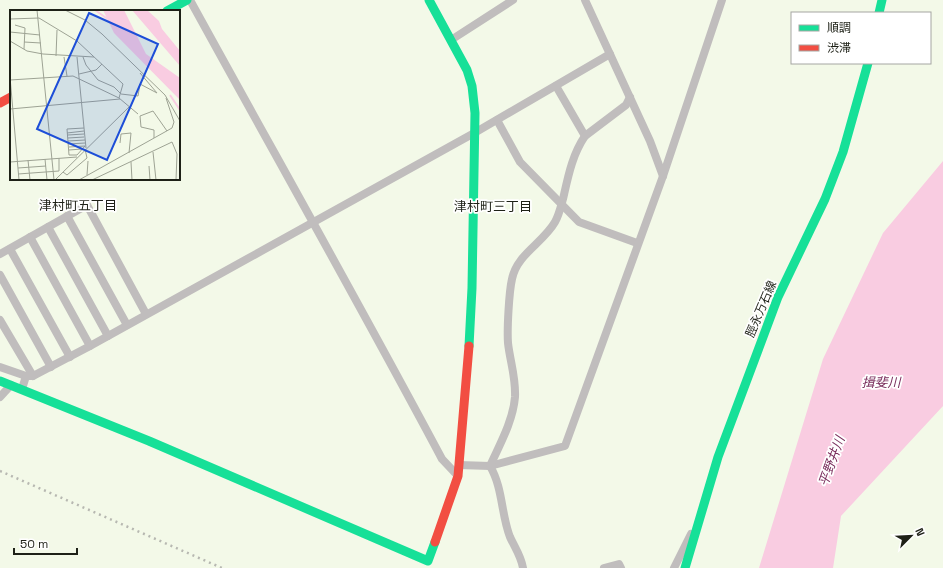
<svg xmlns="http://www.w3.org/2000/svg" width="943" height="568" font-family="'Space Grotesk','Noto Sans JP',sans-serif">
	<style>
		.water { fill: #f9cce1 }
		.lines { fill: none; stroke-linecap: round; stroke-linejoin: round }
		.street { stroke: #c0bdbd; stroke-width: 8 }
		.fast { stroke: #16e098; stroke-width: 9 }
		.jam { stroke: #f24e42; stroke-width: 9 }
		.rail { stroke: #b7b8b1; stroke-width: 2.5; stroke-dasharray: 2 4; stroke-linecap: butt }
		.labels { text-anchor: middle; stroke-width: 3.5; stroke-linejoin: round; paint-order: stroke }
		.street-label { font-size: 12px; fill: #1e2117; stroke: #fff }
		.neighbourhood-label { font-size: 13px; fill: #1e2117; stroke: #fff }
		.water-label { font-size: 13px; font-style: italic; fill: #792d5c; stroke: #fff }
		.inset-river { fill: none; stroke: #f9cce1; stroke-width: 2 }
		.inset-road { fill: none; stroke: #9ea394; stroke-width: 1 }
		.view { fill: #1d4ed8; fill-opacity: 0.15; stroke: #1d4ed8; stroke-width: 2 }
		.inset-edge { fill: none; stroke: #1e2117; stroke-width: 2 }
	</style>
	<rect width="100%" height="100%" fill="#f3f9e8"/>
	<polygon class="water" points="943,161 943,406 841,516 833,568 759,568 823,359 883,233"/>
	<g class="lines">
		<g class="street">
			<path d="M190 0C274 153 360 305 442 459L458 476"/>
			<polyline points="585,0 650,141 663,176"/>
			<polyline points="451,40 513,0"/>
			<polyline points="556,86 585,136"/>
			<polyline points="497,120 520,162 579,222 637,243"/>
			<polyline points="67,216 127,325"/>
			<polyline points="48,227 108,336"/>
			<polyline points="30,237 90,346"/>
			<polyline points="10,249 70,357"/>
			<polyline points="0,254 87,205 146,314"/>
			<polyline points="0,275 51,367"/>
			<polyline points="0,320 33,376"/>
			<polyline points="0,367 26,376"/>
			<polyline points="22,389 26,376 33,376 90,346 476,132 610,54"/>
			<polyline points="0,397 11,385"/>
			<polyline points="459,465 490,466 565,446 663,176 722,0"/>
			<path d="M523 568C521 556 515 548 510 537 501 514 503 488 490 466 500 444 513 421 515 397 516 378 510 361 508 343 507 329 509 292 512 279 517 254 543 243 555 222 559 215 561 206 563 199 568 177 572 155 585 136L626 105 630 97"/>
			<polyline points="604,568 619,564 621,568"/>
			<polyline points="674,568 691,534"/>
		</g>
		<g class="fast">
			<polyline points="429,0 467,70 472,86 475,113 472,288 469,346"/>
			<polyline points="167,11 187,0"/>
			<polyline points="879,13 882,0"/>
			<polyline points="0,381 149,441 428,561 435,542"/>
			<polyline points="685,568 718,457 778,297 825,199 843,152 868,63"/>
		</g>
		<g class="jam">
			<polyline points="0,103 11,97"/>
			<polyline points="435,542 458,476 469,346"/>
		</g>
		<polyline class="rail" points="0,471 222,568"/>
	</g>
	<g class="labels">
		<g class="street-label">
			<text transform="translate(761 309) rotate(-67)" y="4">脛永万石線</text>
		</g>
		<g class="neighbourhood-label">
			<text x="78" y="210">津村町五丁目</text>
			<text x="493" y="211">津村町三丁目</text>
		</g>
		<g class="water-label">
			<text x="881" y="387">揖斐川</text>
			<text transform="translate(831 461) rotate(-70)" y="5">平野井川</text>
		</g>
	</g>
	<g transform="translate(10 10)">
		<rect width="170" height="170" fill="#f3f9e8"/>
		<path d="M93 0H114L136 44 170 68V90L104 23ZM122 0H137L149 11 152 19 170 41V56Z" fill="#f9cce1"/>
		<path class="inset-river" d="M85 0 99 10M160 85 170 100"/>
		<path class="inset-road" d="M27 0 44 170M55 0 75 10 92 24 155 85 170 111M0 9 29 8 67 31 113 74 109 88M5 15 15 18 14 39M0 22 30 25M0 31 17 41 33 44M14 32 31 33M33 44 84 47M46 46 47 20M54 47 57 66M67 47 76 138M73 47 76 55 88 70 104 77 111 84 128 86 130 74 147 83 130 63M69 64 86 60 92 54M0 67 9 170M0 70 63 66 109 88 128 104M0 99 110 89M130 106 143 101 157 121M130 106 131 117 144 120V128M74 118 57 119 59 145H67L75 136M57 123 74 121M58 125 74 124M58 128 74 127M58 131 75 130M110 133 111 124 121 123 119 143M58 134 75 133M59 137 75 136M59 140 72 139M143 142 146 170M35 149 37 170M18 150 20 170M0 152 67 147M121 152 122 170M139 156 140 170M8 158 36 156M53 162 57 165 77 148 75 139M8 164 49 161V148M77 165 78 151M45 170 119 97M69 170 162 118 164 112 156 88M82 170 162 132 167 144 166 170"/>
		<path class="view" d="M79 3 148 34 97 150 27 119Z"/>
		<rect width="170" height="170" class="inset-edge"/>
	</g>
	<rect x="791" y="12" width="140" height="52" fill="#ffffff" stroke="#a5a6a2"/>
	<rect x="799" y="25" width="20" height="6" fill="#16e098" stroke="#a5a6a2"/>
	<text x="827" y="32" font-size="12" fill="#1e2117">順調</text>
	<rect x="799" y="45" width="20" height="6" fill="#f24e42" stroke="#a5a6a2"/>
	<text x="827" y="52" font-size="12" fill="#1e2117">渋滞</text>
	<g transform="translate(911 536) rotate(66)" stroke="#ffffff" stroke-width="3" paint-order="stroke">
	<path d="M0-3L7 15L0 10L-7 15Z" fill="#1e2117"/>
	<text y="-6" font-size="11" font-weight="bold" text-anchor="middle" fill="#1e2117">N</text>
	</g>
	<path d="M14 548v6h63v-6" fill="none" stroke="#1e2117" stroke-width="2"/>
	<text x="20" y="548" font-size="12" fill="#1e2117" stroke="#ffffff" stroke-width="3" paint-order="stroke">50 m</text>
</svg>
